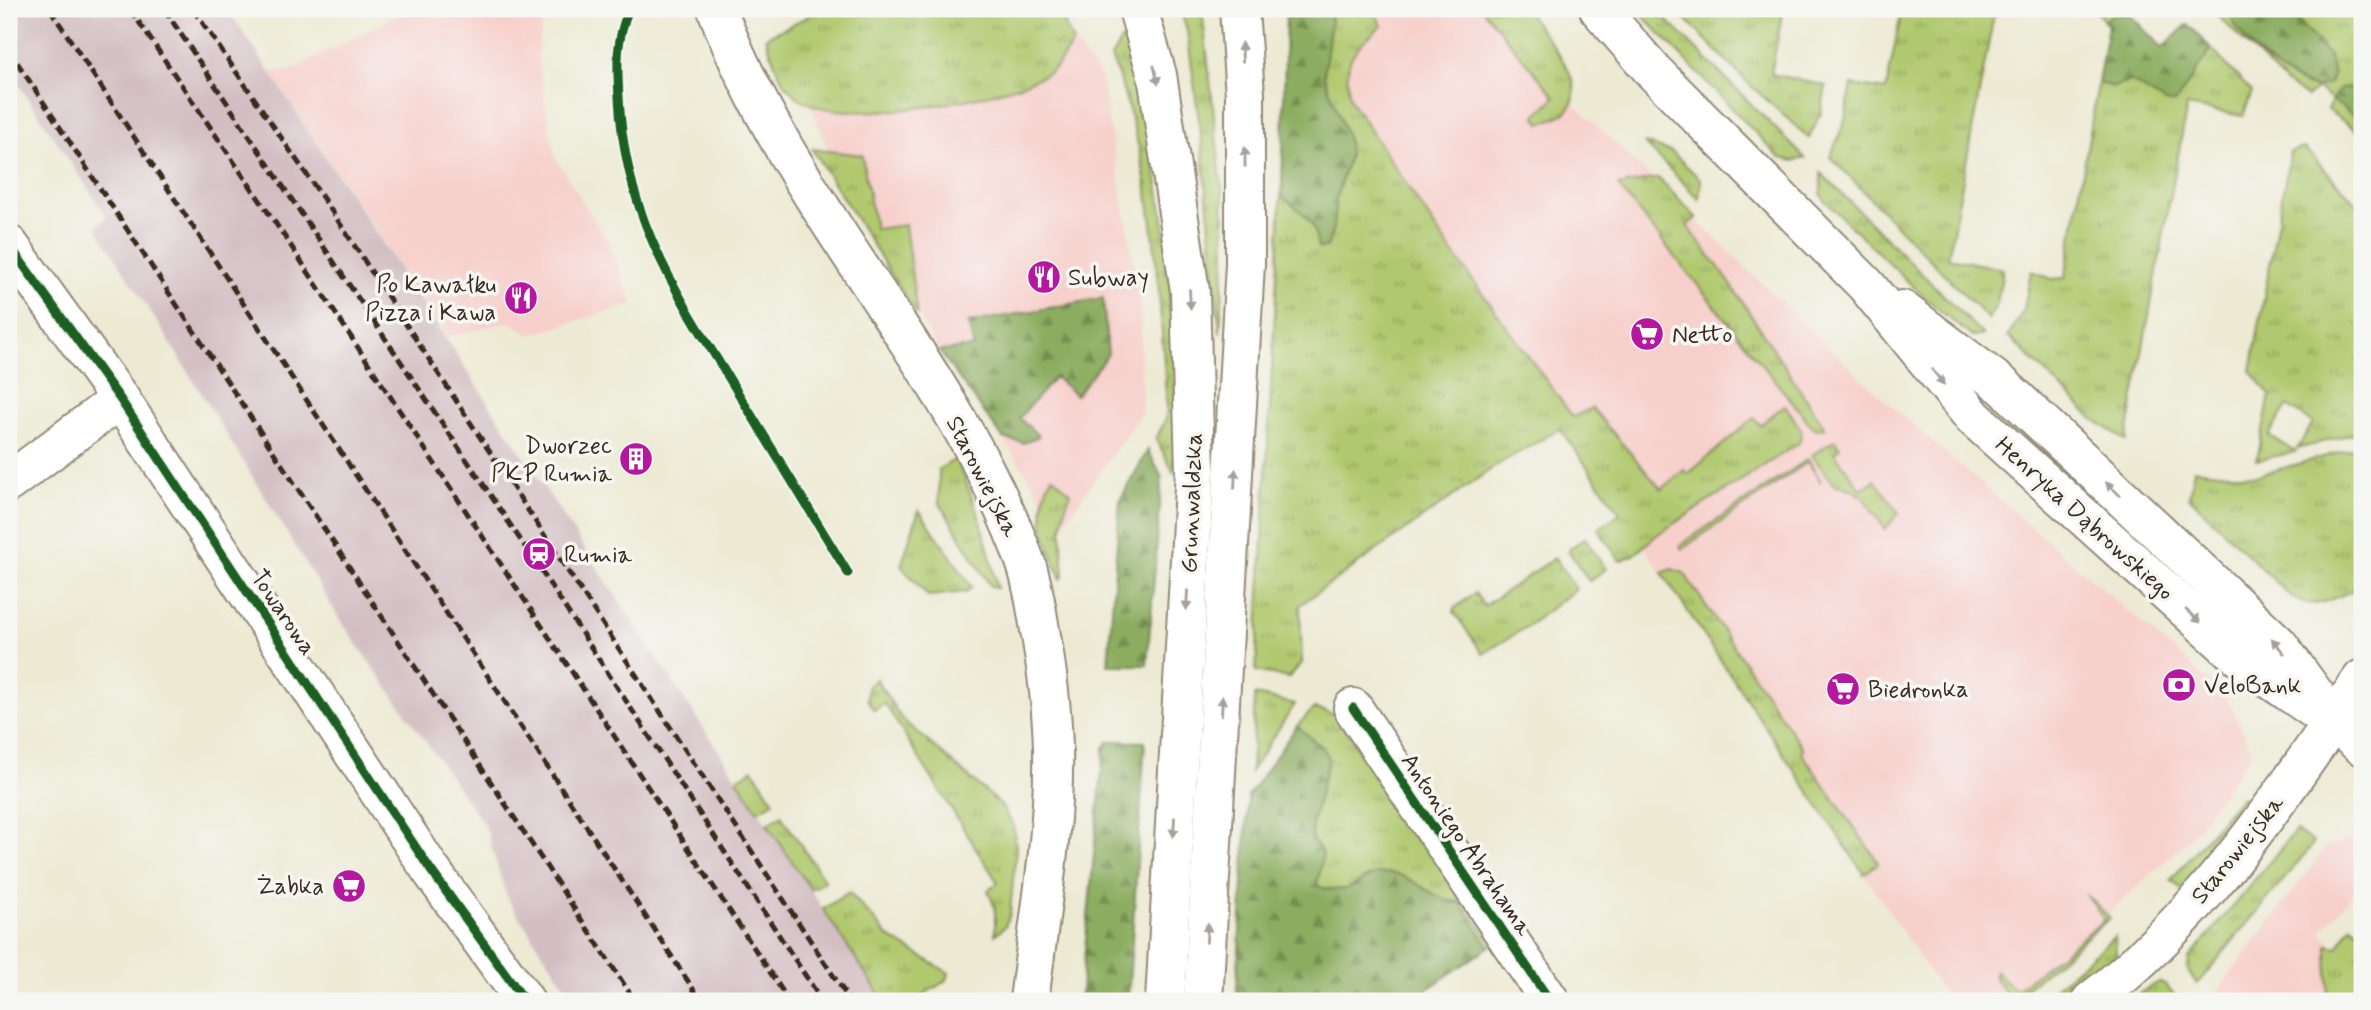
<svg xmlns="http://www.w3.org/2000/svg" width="2371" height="1010" font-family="Mynerve,sans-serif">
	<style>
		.built { fill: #f7d0cc }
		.industrial { fill: #d2bec3 }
		.grass { fill: url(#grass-tufts); stroke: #767a46; stroke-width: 2 }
		.forest { fill: url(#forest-firs); stroke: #646c40; stroke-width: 2 }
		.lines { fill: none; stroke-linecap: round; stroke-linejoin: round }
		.street-casing { stroke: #948a79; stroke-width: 42 }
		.secondary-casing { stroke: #948a79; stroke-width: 42 }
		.primary-casing { stroke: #948a79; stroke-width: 42 }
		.street { stroke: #fff; stroke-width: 38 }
		.secondary { stroke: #fff; stroke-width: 38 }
		.primary { stroke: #fff; stroke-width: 38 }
		.rail { stroke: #3b2a1e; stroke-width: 5; stroke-dasharray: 10 5; stroke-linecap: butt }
		.cycleway-casing { stroke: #f6f6f2; stroke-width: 13 }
		.cycleway { stroke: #1b5e20; stroke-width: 9 }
		.oneway { fill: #a79f9a }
		.labels { text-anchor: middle; stroke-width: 7; stroke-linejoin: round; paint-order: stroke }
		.poi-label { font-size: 24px; fill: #3b2a1e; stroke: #f6f6f2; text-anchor: start }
		.street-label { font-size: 24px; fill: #3b2a1e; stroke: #f6f6f2 }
	</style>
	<defs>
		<pattern id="grass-tufts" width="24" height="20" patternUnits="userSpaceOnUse" patternTransform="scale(1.75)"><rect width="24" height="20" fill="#b0c96e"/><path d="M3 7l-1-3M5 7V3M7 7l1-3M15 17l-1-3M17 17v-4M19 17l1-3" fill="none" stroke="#90a35a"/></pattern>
		<pattern id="forest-firs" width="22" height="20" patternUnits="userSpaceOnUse" patternTransform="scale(1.75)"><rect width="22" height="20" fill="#8cad61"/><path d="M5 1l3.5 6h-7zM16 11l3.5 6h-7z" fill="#748d4f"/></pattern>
	</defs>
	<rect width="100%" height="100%" fill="#f6f6f2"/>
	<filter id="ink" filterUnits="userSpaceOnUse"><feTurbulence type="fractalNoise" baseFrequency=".0143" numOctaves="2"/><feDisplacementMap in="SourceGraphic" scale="14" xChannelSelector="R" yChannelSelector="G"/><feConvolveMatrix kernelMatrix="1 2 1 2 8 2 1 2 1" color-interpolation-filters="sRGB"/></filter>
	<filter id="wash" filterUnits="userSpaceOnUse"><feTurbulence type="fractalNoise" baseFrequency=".00686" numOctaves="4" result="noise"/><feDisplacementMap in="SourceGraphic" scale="28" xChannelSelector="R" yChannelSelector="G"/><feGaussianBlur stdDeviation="1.57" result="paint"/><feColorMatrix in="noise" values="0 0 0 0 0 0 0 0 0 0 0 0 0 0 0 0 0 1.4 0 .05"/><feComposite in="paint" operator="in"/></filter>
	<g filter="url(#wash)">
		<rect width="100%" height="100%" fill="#edead4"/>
		<g class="built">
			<polygon points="410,9 545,9 537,55 555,157 608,242 633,304 531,335 509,322 448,337 270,72 291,70"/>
			<polygon points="1048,9 1101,77 1140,297 1142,413 1061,527 1003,438 939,351 843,186 793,63"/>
			<polygon points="1373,9 1482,9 1555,97 1536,116 1566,112 1571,101 1881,397 2225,695 2253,752 2189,840 2011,1001 1949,1001 1662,573 1560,428 1444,241 1351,101 1345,79 1352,54 1364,39 1382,26"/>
			<polygon points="2353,839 2362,847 2362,883 2321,932 2331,942 2334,997 2339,1001 2210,1001 2326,847"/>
		</g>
		<polygon class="industrial" points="9,9 228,9 884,1001 575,1001 507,898 485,826 341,621 168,339 96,227 107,217 9,70"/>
		<g class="grass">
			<path d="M823 9H1058L1073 42C1067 51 1060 65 1051 71 1008 99 846 128 802 100 780 87 773 60 766 37Z"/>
			<polygon points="1180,9 1202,9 1223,197 1225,253 1220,334 1201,135 1187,30"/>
			<path d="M1287 9H1373L1382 26C1352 48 1341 64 1351 101L1444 241 1573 417 1592 408 1661 489 1684 470 1688 474 1754 418 1760 425 1785 405 1802 431 1799 443 1658 534 1634 555 1620 561 1598 529 1620 513 1560 429 1497 465 1300 605 1302 663 1288 678 1256 671 1288 66Z"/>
			<path d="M1482 9H1526C1540 34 1595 83 1566 112 1561 117 1548 120 1541 124L1535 116 1555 97Z"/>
			<polygon points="1636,9 1666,19 1805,158 1793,161 1779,157"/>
			<polygon points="1676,9 1783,9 1771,74 1826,86 1821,113 1809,138 1748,83"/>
			<polygon points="1902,9 1995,9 1948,258 2003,269 1997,304 1988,319 1830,157 1844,124 1852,85 1886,90"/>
			<polygon points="2098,9 2124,9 2162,48 2188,24 2252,92 2243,116 2187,106 2126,441 2092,418 2008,336 2024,310 2031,271 2052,279 2065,278 2108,26 2096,11"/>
			<polygon points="2211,9 2362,9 2362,134 2327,110 2332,100 2316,88 2307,97 2286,83"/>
			<path d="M1122 39 1128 41C1152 137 1169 236 1175 335 1177 381 1174 427 1174 473L1156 439 1165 421 1167 409C1159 292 1156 168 1111 57Z"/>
			<polygon points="1644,143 1672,152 1701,180 1699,199"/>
			<polygon points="2304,148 2362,209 2362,431 2297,449 2313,423 2287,406 2269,435 2295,452 2257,460 2270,395 2251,371 2290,152"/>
			<polygon points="812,149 862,155 875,229 905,225 917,315"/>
			<polygon points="1821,173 1983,335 1972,337 1925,298 1825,201 1821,194"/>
			<polygon points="1658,178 1697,218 1687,225 1728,280 1825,428 1814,429 1618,186"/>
			<polygon points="1835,440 1840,448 1834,452 1861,489 1875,480 1899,513 1885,529 1863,497 1851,489 1833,484 1812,455"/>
			<path d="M2362 446V572L2352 591C2324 601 2313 613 2287 593L2189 497 2194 469 2255 476Z"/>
			<path d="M956 459C975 501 989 542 997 588L991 587 939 502V469Z"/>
			<polygon points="1808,459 1821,482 1808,462 1682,549 1680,545"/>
			<path d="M1052 476 1071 493C1058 519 1062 546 1064 574L1061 579C1047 542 1032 514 1052 476Z"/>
			<polygon points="919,510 972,587 966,592 928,596 901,566"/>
			<polygon points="1585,538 1606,569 1589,581 1568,550"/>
			<polygon points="1555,558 1576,589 1528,626 1483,654 1454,612 1455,608 1475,593 1484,606"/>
			<polygon points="1672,569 1684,573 1803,749 1801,752 1874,856 1878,863 1864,874 1662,573"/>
			<polygon points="876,679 901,718 1000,804 1013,825 1016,847 1010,914 1005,926 995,935 995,908 988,890 998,883 885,704 874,710 867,699 868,686"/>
			<polygon points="1255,695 1295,704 1251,771"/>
			<path d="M1314 708 1336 715 1493 944 1489 947 1460 903C1432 901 1411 871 1384 873 1353 875 1360 898 1317 886L1323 853 1312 840V823L1329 758 1297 726Z"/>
			<polygon points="753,769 774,802 758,811 737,779"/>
			<polygon points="2241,797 2251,804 2182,890 2171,880"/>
			<polygon points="781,815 825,881 811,890 767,824"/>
			<polygon points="2296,830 2314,843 2197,984 2188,971 2189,959"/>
			<polygon points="849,892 889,937 949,973 947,980 913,1001 884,1001 823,909"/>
			<polygon points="2086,894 2110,918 2012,1000 1995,979 1995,971 2016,990 2104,920"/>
			<polygon points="2351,925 2362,933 2362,1001 2339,1001 2328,993 2327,945 2337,947"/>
			<polygon points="2115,936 2116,956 2059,1001 2040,1001"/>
			<polygon points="2159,982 2165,984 2176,998 2172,1001 2138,1001 2140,993"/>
		</g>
		<g class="forest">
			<polygon points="1286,9 1327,9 1331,19 1324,76 1348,139 1349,156 1336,199 1333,228 1327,248 1318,248 1315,232 1308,218 1282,196"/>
			<path d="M2234 9 2289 11 2328 54 2334 74 2329 83 2316 88C2282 79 2250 50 2232 20Z"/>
			<polygon points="2129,14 2162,48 2188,24 2211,49 2175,103 2165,102 2131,81 2114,87 2098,83 2108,26 2104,21 2111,16"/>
			<polygon points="2351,87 2362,88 2362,121 2332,100 2340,88"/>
			<polygon points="1103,298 1108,354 1076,395 1055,377 1019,418 1039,436 1024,443 1003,438 939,351 974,347 968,323"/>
			<polygon points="1148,450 1162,478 1147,665 1108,665 1120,500"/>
			<path d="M1297 726 1324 749 1329 758 1312 823V840L1323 853 1317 886C1360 899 1353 875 1384 873 1411 871 1432 902 1460 902L1489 947 1410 1001H1236L1248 796Z"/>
			<polygon points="1109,741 1145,742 1128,1001 1080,1001 1104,748"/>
		</g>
	</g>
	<g filter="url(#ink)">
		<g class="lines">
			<g class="street-casing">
				<g id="street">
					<polyline points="9,482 120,399"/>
					<polyline points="1353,708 1550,1001"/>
				</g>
			</g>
			<g class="secondary-casing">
				<g id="secondary">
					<path d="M717 9C790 207 954 365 1025 561 1033 583 1036 607 1040 630 1047 669 1052 708 1053 748 1055 832 1039 918 1029 1001"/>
					<path d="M1599 9 1654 72 1866 285 1973 417 2230 649C2272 684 2321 710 2362 746"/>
					<polyline points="9,245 120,399 430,869 525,1001"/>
					<polyline points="1902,310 2003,386 2278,644 2321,703"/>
					<path d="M2091 1001C2204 916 2283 793 2362 679"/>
				</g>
			</g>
			<g class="primary-casing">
				<g id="primary">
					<polyline points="1138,9 1157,75 1190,291 1195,470 1165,1001"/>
					<polyline points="1203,1001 1245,264 1245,95 1239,9"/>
				</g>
			</g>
			<use href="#street" class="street"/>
			<use href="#secondary" class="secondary"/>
			<use href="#primary" class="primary"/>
			<g class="rail">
				<polyline points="50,9 701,1001"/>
				<polyline points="130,9 291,246 789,1001"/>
				<polyline points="164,9 534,560 822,1001"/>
				<polyline points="193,9 333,213 850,1001"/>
				<polyline points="9,50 635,1001"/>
			</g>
			<g class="cycleway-casing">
				<g id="cycleway">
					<path d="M629 9C616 39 617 64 619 97 625 225 682 300 746 406 780 461 814 517 848 573"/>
					<polyline points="9,245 120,399 430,869 525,1001"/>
					<polyline points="1353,708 1550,1001"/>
				</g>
			</g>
			<use href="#cycleway" class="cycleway"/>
		</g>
		<defs><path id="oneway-solid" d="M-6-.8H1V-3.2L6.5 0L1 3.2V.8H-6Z" transform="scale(1.75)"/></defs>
		<g class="oneway">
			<use href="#oneway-solid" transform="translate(1242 52) rotate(-94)"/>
			<use href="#oneway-solid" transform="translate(1156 75) rotate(77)"/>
			<use href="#oneway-solid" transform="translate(1245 157) rotate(-90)"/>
			<use href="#oneway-solid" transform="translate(1190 299) rotate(87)"/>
			<use href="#oneway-solid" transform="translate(1938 377) rotate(52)"/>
			<use href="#oneway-solid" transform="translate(1235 479) rotate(-87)"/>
			<use href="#oneway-solid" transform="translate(2113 489) rotate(-137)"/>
			<use href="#oneway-solid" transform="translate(1187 600) rotate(93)"/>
			<use href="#oneway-solid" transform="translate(2193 616) rotate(42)"/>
			<use href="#oneway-solid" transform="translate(2278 646) rotate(-130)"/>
			<use href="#oneway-solid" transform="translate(1222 706) rotate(-87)"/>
			<use href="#oneway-solid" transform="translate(1174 827) rotate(93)"/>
			<use href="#oneway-solid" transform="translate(1207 933) rotate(-86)"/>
		</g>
	</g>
	<defs>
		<g id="restaurant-disc" transform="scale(1.75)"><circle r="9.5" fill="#b5179e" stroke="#f6f6f2"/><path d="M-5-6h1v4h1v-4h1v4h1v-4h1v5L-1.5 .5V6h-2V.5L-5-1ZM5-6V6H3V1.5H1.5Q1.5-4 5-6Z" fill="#fff"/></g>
		<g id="supermarket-disc" transform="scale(1.75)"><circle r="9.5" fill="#b5179e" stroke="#f6f6f2"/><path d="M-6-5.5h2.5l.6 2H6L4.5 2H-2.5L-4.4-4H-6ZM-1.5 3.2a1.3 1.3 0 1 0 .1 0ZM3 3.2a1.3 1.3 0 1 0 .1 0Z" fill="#fff"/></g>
		<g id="building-disc" transform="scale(1.75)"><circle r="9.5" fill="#b5179e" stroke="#f6f6f2"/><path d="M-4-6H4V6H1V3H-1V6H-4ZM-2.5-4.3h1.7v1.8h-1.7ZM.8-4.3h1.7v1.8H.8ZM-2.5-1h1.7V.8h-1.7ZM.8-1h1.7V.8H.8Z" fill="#fff"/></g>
		<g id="station-disc" transform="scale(1.75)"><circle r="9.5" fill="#b5179e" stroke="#f6f6f2"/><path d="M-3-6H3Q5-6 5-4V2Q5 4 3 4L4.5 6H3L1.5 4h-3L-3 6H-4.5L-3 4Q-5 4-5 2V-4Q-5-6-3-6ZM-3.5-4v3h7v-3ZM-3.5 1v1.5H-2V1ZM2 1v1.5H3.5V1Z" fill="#fff"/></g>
		<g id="bank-disc" transform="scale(1.75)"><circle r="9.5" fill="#b5179e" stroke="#f6f6f2"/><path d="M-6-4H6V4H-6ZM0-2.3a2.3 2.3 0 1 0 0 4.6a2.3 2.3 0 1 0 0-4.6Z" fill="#fff"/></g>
	</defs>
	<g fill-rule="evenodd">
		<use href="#restaurant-disc" x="1044" y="277"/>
		<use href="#restaurant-disc" x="521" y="298"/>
		<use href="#supermarket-disc" x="1647" y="334"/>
		<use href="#building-disc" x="636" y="459"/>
		<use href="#station-disc" x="539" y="554"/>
		<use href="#bank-disc" x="2179" y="685"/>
		<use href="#supermarket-disc" x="1843" y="689"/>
		<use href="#supermarket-disc" x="349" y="886"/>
	</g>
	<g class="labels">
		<g class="poi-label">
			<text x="1068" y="285">Subway</text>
			<text x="496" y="292" text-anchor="end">Po Kawałku<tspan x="496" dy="28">Pizza i Kawa</tspan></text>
			<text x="1672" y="342">Netto</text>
			<text x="612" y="453" text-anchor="end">Dworzec<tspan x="612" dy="28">PKP Rumia</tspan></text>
			<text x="564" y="562">Rumia</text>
			<text x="2204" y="693">VeloBank</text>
			<text x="1868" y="697">Biedronka</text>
			<text x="324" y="894" text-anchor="end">Żabka</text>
		</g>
		<g class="street-label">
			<text transform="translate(983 476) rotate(63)" y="8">Starowiejska</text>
			<text transform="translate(1191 503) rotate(-88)" y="8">Grunwaldzka</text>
			<text transform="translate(2085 518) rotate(42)" y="8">Henryka Dąbrowskiego</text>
			<text transform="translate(284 612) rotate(56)" y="8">Towarowa</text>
			<text transform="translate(1467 844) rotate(56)" y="8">Antoniego Abrahama</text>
			<text transform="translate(2237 849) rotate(-51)" y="8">Starowiejska</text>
		</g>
	</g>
	<rect width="2371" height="1010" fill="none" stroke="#f6f6f2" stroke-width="35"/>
</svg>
